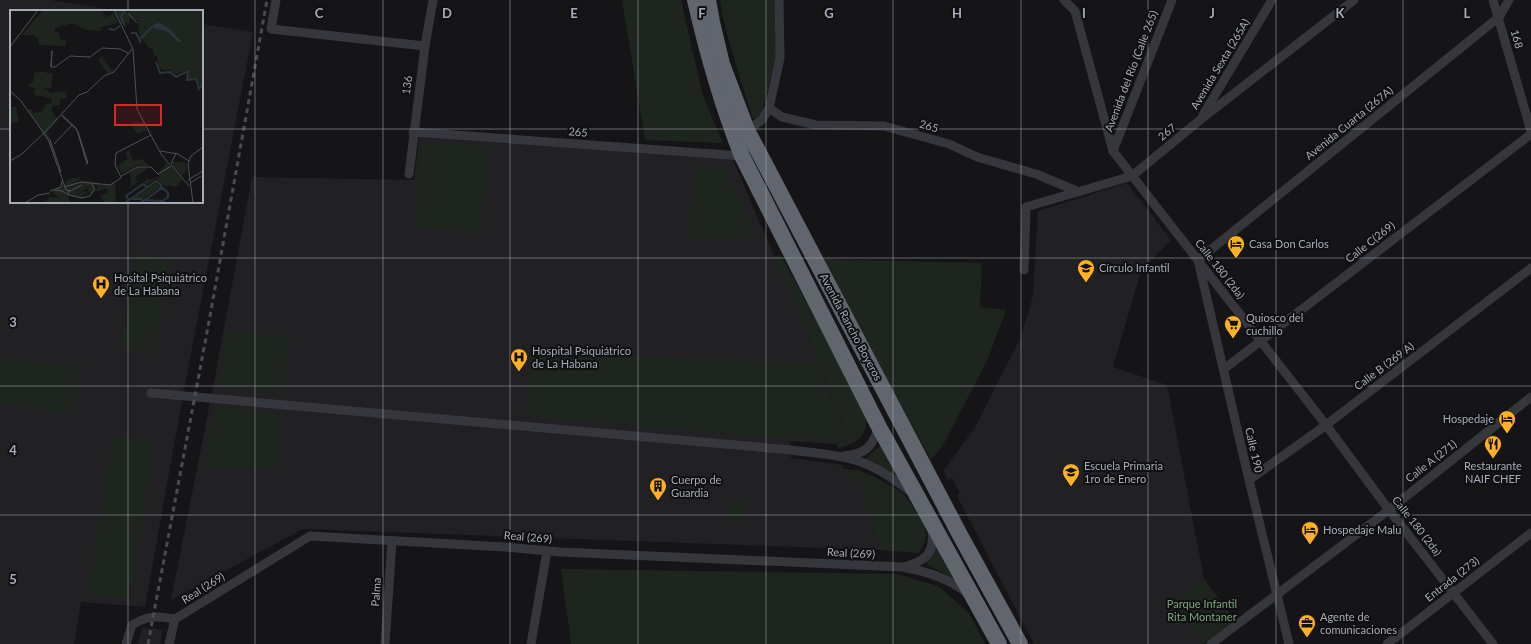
<svg xmlns="http://www.w3.org/2000/svg" width="1531" height="644" font-family="Lato,sans-serif">
	<style>
		.built { fill: #212124 }
		.green { fill: #1d251e }
		.lines { fill: none; stroke-linecap: round; stroke-linejoin: round }
		.street { stroke: #36373c; stroke-width: 9 }
		.highway { stroke: #61656e; stroke-width: 16 }
		.rail { stroke: #484b52; stroke-width: 3; stroke-dasharray: 5 4; stroke-linecap: butt }
		.grid { fill: none; stroke: #a6acb8; stroke-width: 1; stroke-opacity: 0.55 }
		.labels { text-anchor: middle; stroke-width: 4; stroke-linejoin: round; paint-order: stroke }
		.street-label { font-size: 11px; fill: #a6acb8; stroke: #101012 }
		.poi-label { font-size: 11px; fill: #a6acb8; stroke: #101012; text-anchor: start }
		.park-label { font-size: 11px; fill: #7ba57d; stroke: #101012 }
		.inset-river { fill: none; stroke: #2a343c; stroke-width: 2 }
		.inset-road { fill: none; stroke: #4f5157; stroke-width: 1 }
		.view { fill: #d62828; fill-opacity: 0.15; stroke: #d62828; stroke-width: 2 }
		.inset-edge { fill: none; stroke: #a6acb8; stroke-width: 2 }
		.grid-label { font-size: 13px; text-anchor: middle; font-weight: bold; fill: #a6acb8; stroke: #101012; stroke-width: 4; stroke-linejoin: round; paint-order: stroke }
	</style>
	<rect width="100%" height="100%" fill="#151517"/>
	<g class="built">
		<polygon points="0,0 50,0 120,11 11,11 11,202 202,202 202,24 253,32 183,395 145,607 81,602 74,644 0,644"/>
		<polygon points="419,137 733,160 806,330 843,424 843,439 836,444 790,441 791,458 843,465 844,469 862,484 879,550 303,529 171,600 211,398 252,177 414,180"/>
		<polygon points="1127,183 1171,240 1141,271 1113,367 1167,385 1204,579 1235,621 1203,644 1034,644 957,496 960,493 952,478 948,480 943,471 974,429 1021,337 1033,296 1038,211"/>
		<polygon points="142,627 163,630 160,644 138,644"/>
	</g>
	<g class="green">
		<polygon points="622,0 681,0 703,96 723,143 645,140"/>
		<path d="M720 0H774L776 57 762 112 759 117 755 119 752 117C741 78 726 40 720 0Z"/>
		<polygon points="421,142 488,147 482,233 416,228"/>
		<polygon points="694,167 725,169 757,238 691,239"/>
		<polygon points="135,254 169,259 155,354 121,349"/>
		<path d="M781 255 866 415C868 436 857 444 838 448L836 444 843 439V424L806 330 774 256Z"/>
		<polygon points="820,259 982,263 980,307 1006,310 987,361 943,445 931,460"/>
		<polygon points="227,332 289,336 284,394 218,387"/>
		<polygon points="530,352 816,363 840,428 840,438 834,440 786,438 527,416"/>
		<polygon points="0,357 71,367 81,361 75,410 69,413 0,402"/>
		<polygon points="215,406 283,412 276,469 205,468"/>
		<polygon points="113,434 155,441 130,599 88,593"/>
		<polygon points="881,445 898,477 865,459"/>
		<polygon points="844,469 857,470 873,476 903,493 924,523 926,533 924,544 919,553 879,550 862,485"/>
		<path d="M737 498 744 501 748 509 734 530C731 521 724 504 737 498Z"/>
		<polygon points="936,539 957,580 926,564 933,553"/>
		<polygon points="561,569 897,574 938,586 969,613 985,644 571,644"/>
		<polygon points="1204,579 1235,621 1202,644 1171,603"/>
	</g>
	<g class="lines">
		<g class="street">
			<polyline points="276,0 271,29 425,46"/>
			<polyline points="1064,0 1075,11 1113,151 1326,425 1389,510 1493,644"/>
			<polyline points="1493,0 1531,131"/>
			<polyline points="769,108 782,117 816,125 884,126 949,144 977,157 1036,174 1079,192"/>
			<polyline points="1203,115 1272,0"/>
			<polyline points="747,130 762,120 769,108 780,58 779,0"/>
			<polyline points="413,132 742,156"/>
			<polyline points="1113,151 1172,0"/>
			<polyline points="409,174 425,46 433,0"/>
			<polyline points="1024,270 1026,207 1132,176 1200,120 1354,0"/>
			<polyline points="1224,369 1531,134"/>
			<path d="M151 393 791 450C813 453 836 454 858 461 877 467 895 480 911 492"/>
			<path d="M844 456C866 454 872 447 879 427"/>
			<polyline points="1249,480 1326,425 1531,268"/>
			<path d="M904 567C926 561 935 553 932 530"/>
			<path d="M175 619 310 536 505 547 560 552 902 567C925 571 949 578 967 593"/>
			<path d="M126 644 132 625C148 615 157 616 175 619"/>
			<polyline points="169,644 175,619"/>
			<polyline points="385,644 392,541"/>
			<polyline points="531,644 547,551"/>
			<polyline points="1211,644 1389,510 1531,397"/>
			<polyline points="1289,644 1249,480 1198,260 1499,17 1509,0"/>
			<polyline points="1387,644 1531,533"/>
		</g>
		<g class="highway">
			<path d="M695 0C707 53 722 105 742 156L879 427 999 644"/>
			<polyline points="708,0 712,22 722,64 747,130 960,535 1020,644"/>
		</g>
		<polyline class="rail" points="148,644 208,327 267,0"/>
	</g>
	<path class="grid" d="M128 0V11M255 0V644M383 0V644M510 0V644M638 0V644M766 0V644M893 0V644M1021 0V644M1148 0V644M1276 0V644M1403 0V644M0 129H11M202 129H1531M128 202V644M0 258H1531M0 386H1531M0 515H1531"/>
	<defs>
		<g id="hotel-pin" transform="scale(0.9)"><path d="M0 17L-7.5 6A9.5 9.5 0 1 1 7.5 6Z" fill="#ffb125" stroke="#101012"/><path d="M-6-4.5h1.5V1H6V5H4.5V3h-9V5H-6ZM-4 0a1.8 1.8 0 1 1 3.6 0ZM.5 0V-2.5h3Q6-2.5 6 0Z" fill="#111"/></g>
		<g id="school-pin" transform="scale(0.9)"><path d="M0 17L-7.5 6A9.5 9.5 0 1 1 7.5 6Z" fill="#ffb125" stroke="#101012"/><path d="M0-5L7-2L0 1L-7-2ZM-4 1L0 2.5L4 1V4Q0 6-4 4Z" fill="#111"/></g>
		<g id="hospital-pin" transform="scale(0.9)"><path d="M0 17L-7.5 6A9.5 9.5 0 1 1 7.5 6Z" fill="#ffb125" stroke="#101012"/><path d="M-5-5h3v3.5h4V-5h3V5h-3V1.5h-4V5h-3Z" fill="#111"/></g>
		<g id="supermarket-pin" transform="scale(0.9)"><path d="M0 17L-7.5 6A9.5 9.5 0 1 1 7.5 6Z" fill="#ffb125" stroke="#101012"/><path d="M-6-5.5h2.5l.6 2H6L4.5 2H-2.5L-4.4-4H-6ZM-1.5 3.2a1.3 1.3 0 1 0 .1 0ZM3 3.2a1.3 1.3 0 1 0 .1 0Z" fill="#111"/></g>
		<g id="restaurant-pin" transform="scale(0.9)"><path d="M0 17L-7.5 6A9.5 9.5 0 1 1 7.5 6Z" fill="#ffb125" stroke="#101012"/><path d="M-5-6h1v4h1v-4h1v4h1v-4h1v5L-1.5 .5V6h-2V.5L-5-1ZM5-6V6H3V1.5H1.5Q1.5-4 5-6Z" fill="#111"/></g>
		<g id="building-pin" transform="scale(0.9)"><path d="M0 17L-7.5 6A9.5 9.5 0 1 1 7.5 6Z" fill="#ffb125" stroke="#101012"/><path d="M-4-6H4V6H1V3H-1V6H-4ZM-2.5-4.3h1.7v1.8h-1.7ZM.8-4.3h1.7v1.8H.8ZM-2.5-1h1.7V.8h-1.7ZM.8-1h1.7V.8H.8Z" fill="#111"/></g>
		<g id="office-pin" transform="scale(0.9)"><path d="M0 17L-7.5 6A9.5 9.5 0 1 1 7.5 6Z" fill="#ffb125" stroke="#101012"/><path d="M-6-3h4V-5.5h4V-3h4V5H-6ZM-1-4.5V-3h2v-1.5ZM-6 0V1H6V0Z" fill="#111"/></g>
	</defs>
	<g fill-rule="evenodd">
		<use href="#hotel-pin" x="1236" y="244"/>
		<use href="#school-pin" x="1086" y="268"/>
		<use href="#hospital-pin" x="101" y="284"/>
		<use href="#supermarket-pin" x="1233" y="324"/>
		<use href="#hospital-pin" x="519" y="357"/>
		<use href="#hotel-pin" x="1507" y="419"/>
		<use href="#restaurant-pin" x="1493" y="444"/>
		<use href="#school-pin" x="1071" y="472"/>
		<use href="#building-pin" x="658" y="486"/>
		<use href="#hotel-pin" x="1310" y="530"/>
		<use href="#office-pin" x="1307" y="623"/>
	</g>
	<g class="labels">
		<g class="street-label">
			<text transform="translate(1517 39) rotate(74)" y="4">168</text>
			<text transform="translate(1220 64) rotate(-59)" y="4">Avenida Sexta (265A)</text>
			<text transform="translate(1131 71) rotate(-69)" y="4">Avenida del Río (Calle 265)</text>
			<text transform="translate(407 85) rotate(-82)" y="4">136</text>
			<text transform="translate(1349 123) rotate(-39)" y="4">Avenida Cuarta (267A)</text>
			<text transform="translate(929 126) rotate(16)" y="4">265</text>
			<text transform="translate(578 132) rotate(4)" y="4">265</text>
			<text transform="translate(1167 132) rotate(-39)" y="4">267</text>
			<text transform="translate(1370 242) rotate(-38)" y="4">Calle C(269)</text>
			<text transform="translate(1220 269) rotate(52)" y="4">Calle 180 (2da)</text>
			<text transform="translate(851 327) rotate(62)" y="4">Avenida Rancho Boyeros</text>
			<text transform="translate(1384 366) rotate(-37)" y="4">Calle B (269 A)</text>
			<text transform="translate(1254 450) rotate(77)" y="4">Calle 190</text>
			<text transform="translate(1431 461) rotate(-38)" y="4">Calle A (271)</text>
			<text transform="translate(1417 526) rotate(52)" y="4">Calle 180 (2da)</text>
			<text transform="translate(528 537) rotate(5)" y="4">Real (269)</text>
			<text transform="translate(851 553) rotate(3)" y="4">Real (269)</text>
			<text transform="translate(1452 579) rotate(-38)" y="4">Entrada (273)</text>
			<text transform="translate(203 588) rotate(-32)" y="4">Real (269)</text>
			<text transform="translate(376 592) rotate(-86)" y="4">Palma</text>
		</g>
		<g class="poi-label">
			<text x="1249" y="248">Casa Don Carlos</text>
			<text x="1099" y="272">Círculo Infantil</text>
			<text x="114" y="282">Hosital Psiquiátrico<tspan x="114" dy="13">de La Habana</tspan></text>
			<text x="1246" y="322">Quiosco del<tspan x="1246" dy="13">cuchillo</tspan></text>
			<text x="532" y="355">Hospital Psiquiátrico<tspan x="532" dy="13">de La Habana</tspan></text>
			<text x="1494" y="423" text-anchor="end">Hospedaje</text>
			<text x="1084" y="470">Escuela Primaria<tspan x="1084" dy="13">1ro de Enero</tspan></text>
			<text x="1493" y="470" text-anchor="middle">Restaurante<tspan x="1493" dy="13">NAIF CHEF</tspan></text>
			<text x="671" y="484">Cuerpo de<tspan x="671" dy="13">Guardia</tspan></text>
			<text x="1323" y="534">Hospedaje Malu</text>
			<text x="1320" y="621">Agente de<tspan x="1320" dy="13">comunicaciones</tspan></text>
		</g>
		<g class="park-label">
			<text x="1202" y="608">Parque Infantil<tspan x="1202" dy="13">Rita Montaner</tspan></text>
		</g>
	</g>
	<g transform="translate(10 10)">
		<rect width="193" height="193" fill="#151517"/>
		<path d="M33 0H92L96 8 104 3 108 13 91 17V21L76 20 63 13 45 18V22H49L50 29 56 31 55 36 29 35 28 29 24 25H12ZM117 0 118 4 119 0H193V73L190 77 186 68 178 69 179 60 165 64 159 59 154 60 148 57V47L143 45 144 41 137 36 129 24 128 11 123 7 125 9H121L120 6 119 14 115 12 112 14 105 1ZM92 47 101 59 105 60 98 64 88 50ZM29 61 43 64 41 78H33L41 83 56 81 57 88 50 89V95L43 96 41 100 48 110 37 122 43 135 49 156 44 141 18 100 22 99V103L31 102 36 94 42 93 41 88 24 85 25 78 19 77V73H23L24 63ZM0 97H6L9 112 0 113ZM132 108 137 120 128 124 123 119 122 112 133 113ZM119 140 123 151 133 149 139 156 127 155 112 164 108 155 118 149 116 142ZM157 152 158 156H160L172 169 169 175 165 177 159 175 154 178 155 174 152 175 146 168 136 175 134 172 137 169 134 164 139 170 145 168 150 167 148 164ZM162 152H175L177 161 171 166 161 154ZM124 158H136L137 159 125 167 128 172 119 178 121 175 120 161ZM69 167 70 170 59 173 77 171 99 174 79 172 90 174 91 178 92 174 99 175 105 173 106 193H95L90 186 98 182 96 178 87 182 86 178 89 177 84 175V180L80 184 77 179 81 175 67 185 75 181 79 185 74 187 77 185 76 183 73 185 74 188 62 187 56 182 60 192 33 193 40 187 50 188 40 181 26 186 57 174 55 172 59 169ZM145 173 149 175 148 179 133 189 124 188Z" fill="#1d251e"/>
		<path d="M150 13 160 19 172 32H168L157 21 143 18 144 14Z" fill="#2a343c"/>
		<path class="inset-river" d="M115 0 111 7 115 16M99 19 104 20 110 16M121 23H126L131 33M130 29 143 16M146 52 150 63 160 62 166 67 178 61 177 70 186 69 189 79 193 74M122 189H132V192M119 190 116 186 133 174 137 177M115 193 146 171 151 175 150 179H154L158 183V187L153 191 134 190M131 193 153 177"/>
		<path class="inset-road" d="M104 0 123 39 127 99 151 144 160 155M118 3 127 13M0 37 28 0M41 57 42 41 41 56V57H45L60 46 80 47 92 38 110 39 118 43M0 81 11 91 38 129 56 180 60 181M52 106 67 120 77 154 78 153 68 122 65 117 52 105M40 130 51 162M44 134 62 115M150 141 168 144 179 151M0 151 12 144 36 121 69 85 77 82 94 66 104 62 122 39M161 154 166 143M161 155 179 176M110 167 127 157H141L148 164 161 156M111 167 105 155 106 143 141 125M178 170 193 161M180 173 191 166M54 177 71 172 100 175 111 168M45 180 52 181 59 185 58 182 72 175M40 181 51 177 52 171M59 185 72 188 80 186 85 179 81 173M15 193 28 185 40 183M183 193 178 154 181 146 193 137"/>
		<path class="view" d="M105 95H151V115H105Z"/>
		<rect width="193" height="193" class="inset-edge"/>
	</g>
	<g class="grid-label">
		<text x="319" y="18">C</text>
		<text x="447" y="18">D</text>
		<text x="574" y="18">E</text>
		<text x="702" y="18">F</text>
		<text x="829" y="18">G</text>
		<text x="957" y="18">H</text>
		<text x="1084" y="18">I</text>
		<text x="1212" y="18">J</text>
		<text x="1340" y="18">K</text>
		<text x="1467" y="18">L</text>
		<text x="13" y="327">3</text>
		<text x="13" y="455">4</text>
		<text x="13" y="584">5</text>
	</g>
</svg>
